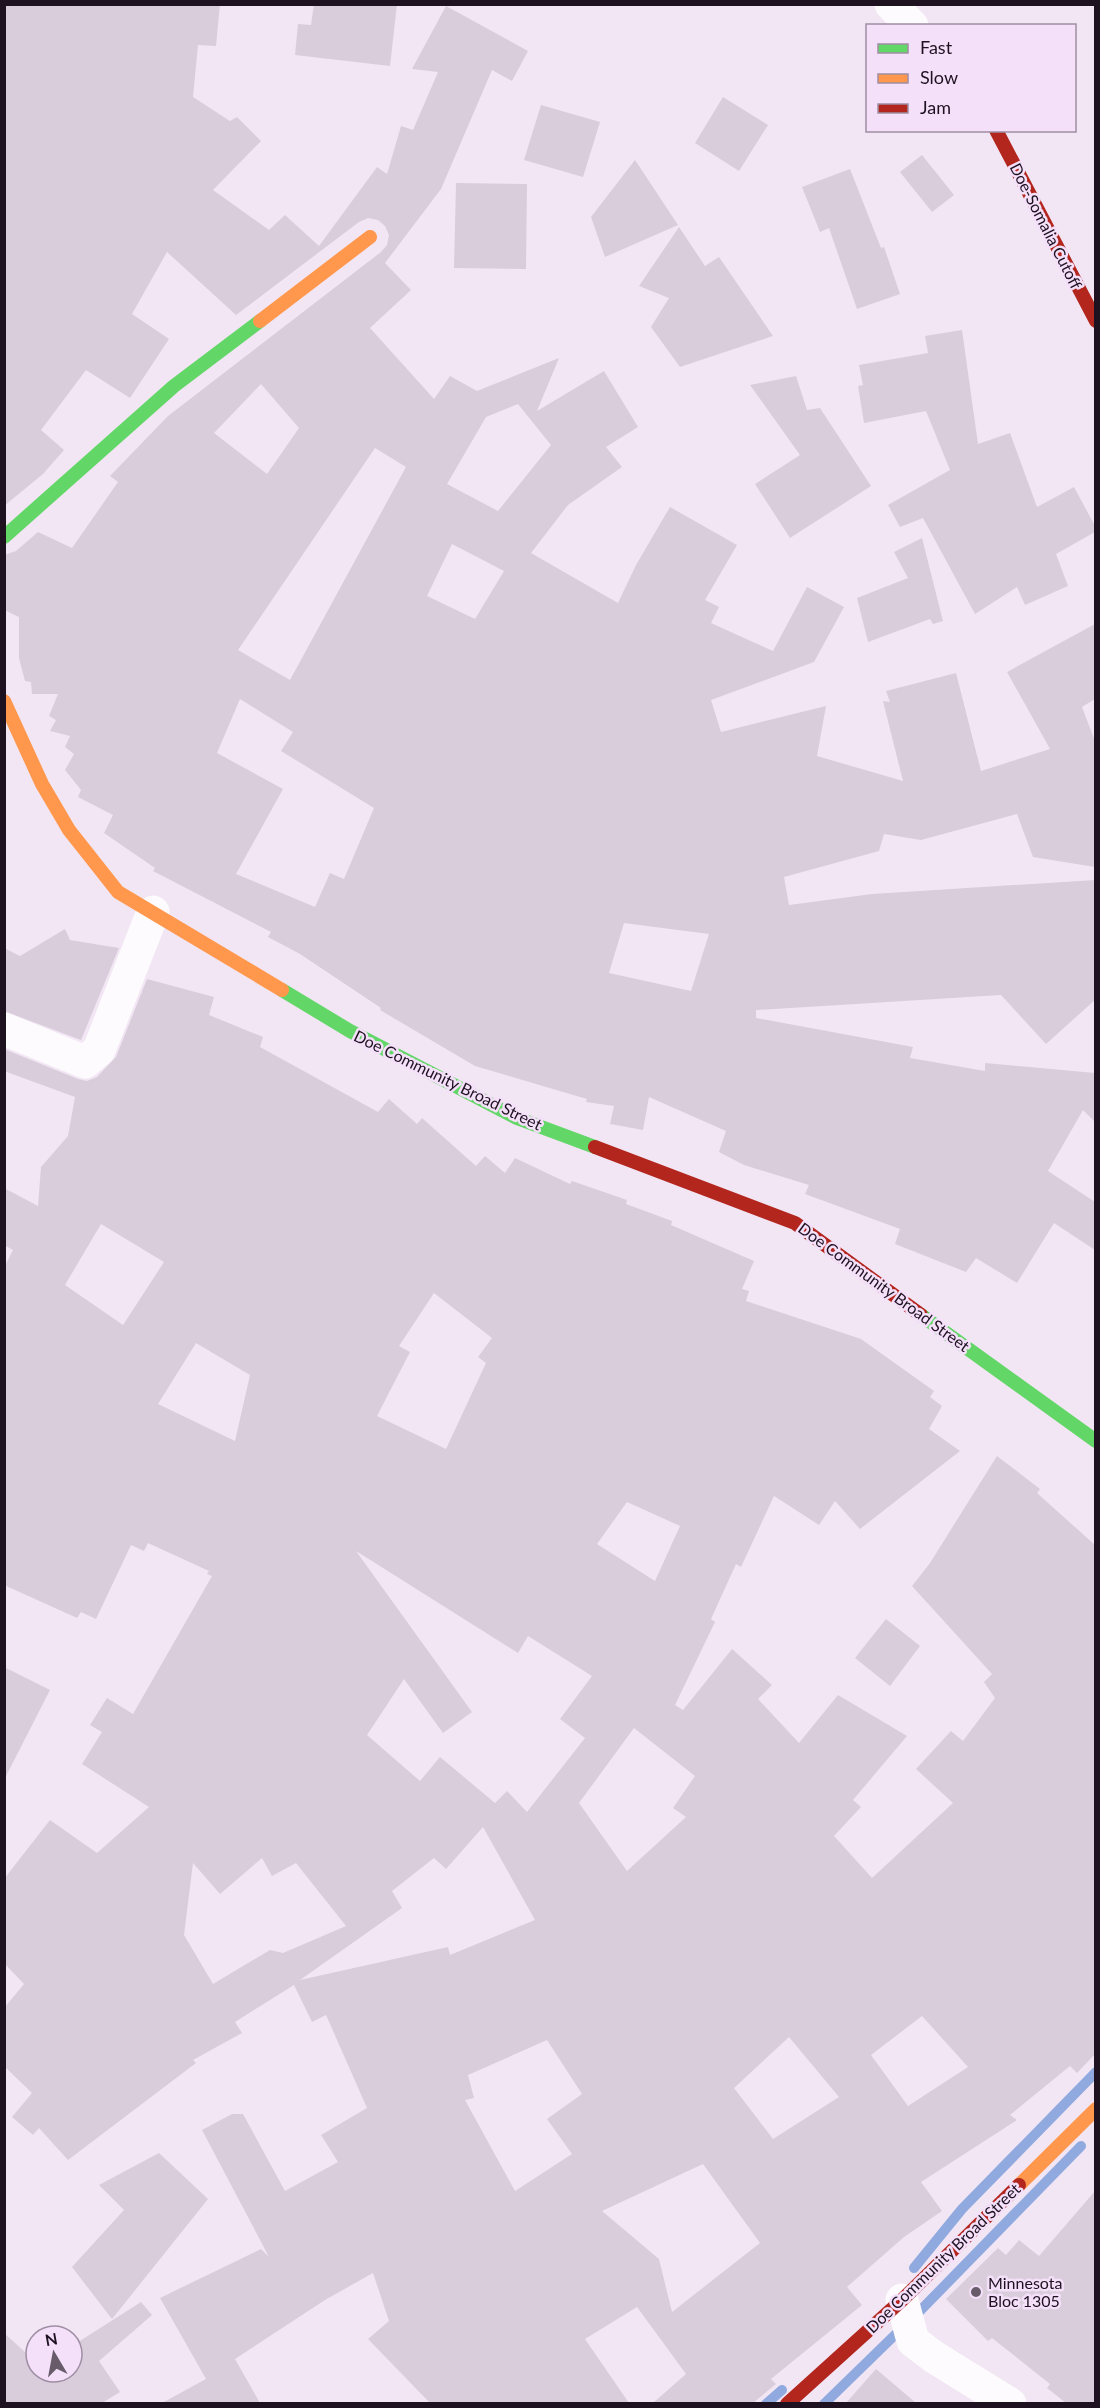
<svg xmlns="http://www.w3.org/2000/svg" width="1100" height="2408" font-family="Lato,sans-serif">
	<style>
		.lines { fill: none; stroke-linecap: round; stroke-linejoin: round }
		.stream { stroke: #90aae0; stroke-width: 10 }
		.building { fill: #d9cddb; fill-rule: evenodd }
		.street { stroke: #fdfbfd; stroke-width: 33 }
		.fast { stroke: #63d668; stroke-width: 14 }
		.slow { stroke: #ff974d; stroke-width: 14 }
		.jam { stroke: #b3261e; stroke-width: 14 }
		.poi-dot { fill: #685c6b; stroke: #f5e0fa; stroke-width: 2 }
		.labels { text-anchor: middle; stroke-width: 5; stroke-linejoin: round; paint-order: stroke }
		.street-label { font-size: 16px; fill: #1e1221; stroke: #f5e0fa }
		.poi-label { font-size: 16px; fill: #1e1221; stroke: #f5e0fa; text-anchor: start }
	</style>
	<rect width="100%" height="100%" fill="#f2e6f4"/>
	<g class="lines">
		<g class="stream">
			<polyline points="914,2268 962,2209 1096,2072"/>
			<polyline points="914,2317 1081,2146"/>
			<polyline points="766,2404 782,2390"/>
			<polyline points="824,2404 900,2330"/>
		</g>
	</g>
	<g class="building">
		<path d="M4 4H220L216 46 198 45 193 97 230 121 237 117 261 141 213 190 269 230 285 215 319 246 377 167 387 174 401 126 413 130 438 72 412 69 446 6 528 51 512 81 492 70 441 189 385 263 411 290 370 328 434 399 450 376 477 391 559 358 537 411 604 371 638 427 606 447 622 467 568 505 531 553 618 603 636 565 670 507 737 545 705 600 719 607 711 623 773 651 807 587 844 607 814 662 711 700 721 732 826 706 817 756 903 781 883 701 890 702 886 691 956 673 981 771 1050 749 1007 672 1095 624V699L1082 707 1095 741V867L1033 857 1017 814 921 840 884 834 879 851 784 877 789 905 872 894 1095 880V1000L1046 1044 1001 995 756 1010V1018L913 1047 910 1058 985 1071V1063L1095 1073V1122L1083 1110 1048 1171 1095 1202V1250L1054 1223 1017 1283 976 1258 966 1272 895 1244 900 1229 805 1194 809 1185 744 1165 719 1152 726 1131 649 1097 643 1130 610 1124 614 1106 586 1102 587 1099 475 1066 380 1010 381 1008 300 954 268 937 271 932 153 871 155 868 104 833 113 815 78 797 81 790 65 770 74 754 65 747 70 736 50 731 56 720 49 716 58 694H32L31 682 25 681 19 658V617L4 610V555L16 551 38 532 72 548 118 482 110 476 168 416 381 252 387 245 389 235 385 226 378 220 368 218 359 222 236 315 167 252 132 314 169 339 130 398 86 370 41 430 64 450 43 474 4 506ZM261 384 299 428 267 474 214 433ZM518 404 551 445 498 511 447 484 486 417ZM375 448 406 467 290 680 238 650ZM452 544 504 571 475 619 427 596ZM240 699 293 732 281 751 374 808 344 879 330 873 315 907 236 874 283 789 217 753ZM624 923 709 934 691 991 609 973Z"/>
		<polygon points="314,4 397,4 390,66 295,55 298,24 311,25"/>
		<polygon points="723,97 768,125 739,171 695,143"/>
		<polygon points="541,105 600,122 583,177 524,160"/>
		<polygon points="922,155 954,195 932,212 900,172"/>
		<polygon points="635,160 678,225 605,257 591,217"/>
		<polygon points="850,169 881,248 884,247 900,294 857,309 829,228 820,232 802,187"/>
		<polygon points="456,183 527,184 526,269 454,268"/>
		<polygon points="679,227 705,266 719,257 773,336 680,367 651,327 669,298 639,286"/>
		<polygon points="962,330 978,444 1010,433 1037,507 1074,487 1095,526 1095,532 1056,554 1068,586 1025,605 1017,587 975,614 923,518 900,527 888,505 950,470 926,411 864,423 858,386 863,385 859,365 928,353 925,336"/>
		<polygon points="796,376 807,410 820,408 871,486 790,538 755,484 800,455 750,385"/>
		<polygon points="922,538 943,621 933,624 930,619 868,642 857,598 908,578 894,552"/>
		<polygon points="65,929 70,940 119,948 81,1040 4,1011 4,948 20,956"/>
		<path d="M147 979 214 997 209 1015 263 1037 260 1047 378 1112 389 1099 417 1124 422 1118 476 1166 485 1156 505 1173 515 1158 570 1184 572 1181 627 1200 626 1204 672 1221 671 1225 754 1261 742 1289 749 1291 746 1301 861 1339 934 1391 930 1397 942 1406 929 1429 960 1451 860 1529 835 1501 819 1525 774 1496 741 1567 736 1564 711 1619 715 1622 675 1705 683 1710 732 1649 772 1685 758 1699 799 1743 838 1695 907 1736 853 1800 861 1807 834 1836 872 1878 953 1803 916 1769 951 1731 963 1741 995 1698 984 1682 992 1674 912 1586 930 1563 997 1456 1040 1489 1037 1493 1095 1545V2054L1077 2073 1070 2066 1010 2115 1017 2120 921 2182 942 2211 904 2237 847 2287 862 2305 771 2379 776 2384 753 2403H653L686 2374 637 2307 585 2339 629 2403H430L368 2339 389 2321 373 2273 325 2300 235 2359 260 2403H162L206 2379 160 2298 261 2249 269 2257 202 2130 232 2114H243L285 2191 338 2162 321 2135 367 2108 326 2015 312 2022 294 1985 235 2022 242 2033 193 2060 196 2063 68 2160 39 2128 33 2135 12 2117 32 2093 4 2066V2008L24 1984 4 1963V1879L50 1820 97 1853 149 1807 82 1764 102 1732 90 1725 107 1698 133 1714 212 1576 207 1574 209 1571 148 1543 144 1551 131 1545 96 1619 81 1612 77 1618 4 1585V1268L13 1250 4 1245V1188L38 1206 41 1167 68 1136 75 1097 4 1071V1049L78 1079 87 1081 97 1077 116 1057ZM101 1224 164 1262 123 1325 65 1285ZM434 1293 492 1338 478 1357 486 1363 446 1449 377 1416 410 1352 399 1346ZM196 1343 250 1375 235 1441 158 1404ZM627 1502 680 1526 655 1581 597 1544ZM356 1551 518 1653 528 1636 592 1676 560 1719 585 1738 527 1812 507 1791 495 1803 440 1757 420 1781 367 1735 404 1679 443 1733 472 1712ZM634 1728 695 1776 673 1808 686 1817 627 1871 579 1803ZM483 1827 535 1920 450 1955 448 1947 300 1980 402 1908 392 1891 434 1858 446 1869ZM262 1858 272 1876 296 1863 346 1926 283 1953 270 1950 213 1984 184 1935 193 1863 220 1894ZM922 2016 968 2067 908 2106 871 2055ZM789 2037 839 2097 773 2139 734 2088ZM547 2040 582 2094 547 2119 572 2154 515 2191 465 2100 474 2098 468 2075ZM703 2164 760 2243 672 2312 659 2259 602 2211Z"/>
		<polygon points="886,1619 920,1646 890,1686 855,1658"/>
		<polygon points="4,1667 50,1690 4,1780"/>
		<polygon points="159,2153 208,2199 112,2319 72,2267 124,2210 99,2185"/>
		<polygon points="1095,2191 1095,2403 1066,2403 1047,2388 1050,2384 992,2338 988,2341 946,2299 998,2248 1006,2255 1019,2240 1039,2256"/>
		<polygon points="141,2302 152,2315 99,2361 120,2392 102,2403 4,2403 4,2333 36,2362 36,2372 72,2372 72,2346"/>
		<polygon points="876,2369 916,2403 846,2403"/>
	</g>
	<g class="lines">
		<g class="street">
			<polyline points="891,4 912,26"/>
			<polyline points="4,1029 85,1062 99,1050 153,912"/>
			<polyline points="902,2300 913,2341 934,2357 1010,2404"/>
		</g>
		<g class="fast">
			<polyline points="4,537 174,386 260,321"/>
			<polyline points="282,990 350,1031 517,1118 595,1147"/>
			<polyline points="921,1315 1096,1441"/>
		</g>
		<g class="slow">
			<polyline points="260,321 370,237"/>
			<polyline points="4,701 42,784 69,830 118,892 282,990"/>
			<polyline points="1019,2185 1096,2109"/>
		</g>
		<g class="jam">
			<polyline points="996,130 1096,321"/>
			<polyline points="595,1147 795,1223 921,1315"/>
			<polyline points="787,2404 902,2300 1019,2185"/>
		</g>
	</g>
	<circle class="poi-dot" cx="976" cy="2292" r="6"/>
	<g class="labels">
		<g class="street-label">
			<text transform="translate(1046 226) rotate(63)" y="6">Doe-Somalia Cutoff</text>
			<text transform="translate(448 1080) rotate(26)" y="6">Doe Community Broad Street</text>
			<text transform="translate(884 1287) rotate(36)" y="6">Doe Community Broad Street</text>
			<text transform="translate(943 2258) rotate(-44)" y="6">Doe Community Broad Street</text>
		</g>
		<g class="poi-label">
			<text x="988" y="2289">Minnesota<tspan x="988" dy="18">Bloc 1305</tspan></text>
		</g>
	</g>
	<rect width="1100" height="2408" fill="none" stroke="#1e1221" stroke-width="12"/>
	<rect x="866" y="24" width="210" height="108" fill="#f5e0fa" stroke="#9f8ea3" stroke-width="1.5"/>
	<rect x="878" y="44" width="30" height="9" fill="#63d668" stroke="#9f8ea3" stroke-width="1.5"/>
	<text x="920" y="54" font-size="18" fill="#1e1221">Fast</text>
	<rect x="878" y="74" width="30" height="9" fill="#ff974d" stroke="#9f8ea3" stroke-width="1.5"/>
	<text x="920" y="84" font-size="18" fill="#1e1221">Slow</text>
	<rect x="878" y="104" width="30" height="9" fill="#b3261e" stroke="#9f8ea3" stroke-width="1.5"/>
	<text x="920" y="114" font-size="18" fill="#1e1221">Jam</text>
	<g transform="translate(54 2354) rotate(350)"><circle r="28" fill="#f5e0fa" stroke="#9f8ea3" stroke-width="1.5"/>
	<path d="M0-4.5L10 22L0 15L-10 22Z" fill="#685c6b"/>
	<text y="-9" font-size="16" font-weight="bold" text-anchor="middle" fill="#1e1221">N</text>
	</g>
</svg>
